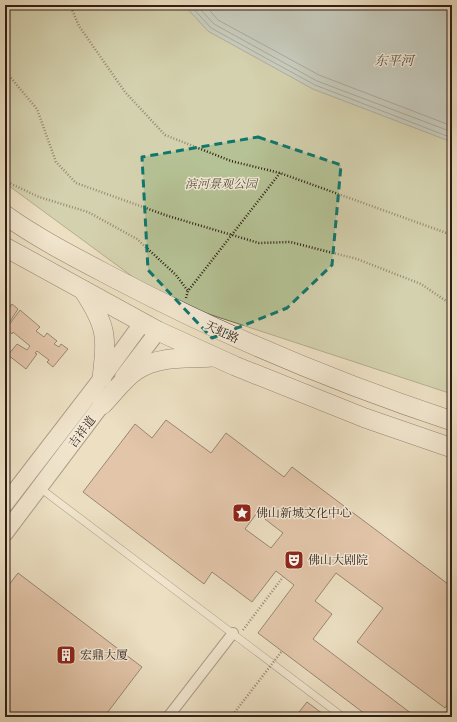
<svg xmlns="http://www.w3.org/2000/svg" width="457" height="722" font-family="'IM FELL Double Pica','Noto Serif SC',serif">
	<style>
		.green { fill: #b5c295; stroke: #727055 }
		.water { fill: #9dbabe; stroke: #717c7a }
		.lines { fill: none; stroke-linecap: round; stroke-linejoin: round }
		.shore { stroke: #666c6a; stroke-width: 1 }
		.building { fill: #d8a98d; stroke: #301e15; fill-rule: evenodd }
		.service-casing { stroke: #5f4e40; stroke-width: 8 }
		.pedestrian-casing { stroke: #5f4e40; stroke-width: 12 }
		.tertiary-casing { stroke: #5f4e40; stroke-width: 18 }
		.secondary-casing { stroke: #301e15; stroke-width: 20 }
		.path { stroke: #301e15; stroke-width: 2.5; stroke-dasharray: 1 2; stroke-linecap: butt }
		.service { stroke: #f3ead7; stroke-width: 7 }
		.pedestrian { stroke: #f3ead7; stroke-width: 10 }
		.tertiary { stroke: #f3ead7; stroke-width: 16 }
		.secondary { stroke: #f3ead7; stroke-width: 19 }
		.path-bridge { stroke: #301e15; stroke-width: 2.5; stroke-dasharray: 1 2; stroke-linecap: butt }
		.marked { fill: none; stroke: #0f766e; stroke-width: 3; stroke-dasharray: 8 5; stroke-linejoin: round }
		.labels { text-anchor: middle; stroke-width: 3; stroke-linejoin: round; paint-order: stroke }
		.park-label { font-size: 12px; font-style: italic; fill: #584f3b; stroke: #f3ead7 }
		.street-label { font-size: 12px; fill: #301e15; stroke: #f3ead7 }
		.poi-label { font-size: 12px; fill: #301e15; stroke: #f3ead7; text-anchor: start }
		.water-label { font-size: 13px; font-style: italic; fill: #514d48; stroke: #f3ead7 }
	</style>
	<rect width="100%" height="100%" fill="#ecdfc2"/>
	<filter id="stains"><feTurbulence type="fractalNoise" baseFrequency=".005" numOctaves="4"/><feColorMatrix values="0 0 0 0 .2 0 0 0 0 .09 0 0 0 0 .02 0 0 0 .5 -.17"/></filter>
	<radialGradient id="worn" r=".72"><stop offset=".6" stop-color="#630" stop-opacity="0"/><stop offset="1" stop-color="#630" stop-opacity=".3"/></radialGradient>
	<polygon class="green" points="5,5 184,5 208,31 313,89 452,142 452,394 163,299 5,183"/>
	<polygon class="water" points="184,5 452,5 452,142 313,89 208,31"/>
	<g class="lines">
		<g class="shore">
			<polyline points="190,5 211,28 315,85 452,138"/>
			<polyline points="196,5 214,24 317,81 452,132"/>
			<polyline points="205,5 218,20 319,75 452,126"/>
		</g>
	</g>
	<g class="building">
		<polygon points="12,304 18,309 9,323 7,322 5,324 5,308 8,310"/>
		<polygon points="20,310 40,327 36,331 44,337 47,333 57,341 54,344 59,347 61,344 68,349 53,367 47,362 49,360 37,351 35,353 37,354 26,369 8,355 17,344 27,350 30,346 13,332 12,334 6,329"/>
		<path d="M166 420 211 453 226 433 284 477 292 467 452 587V698L445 708 357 642 383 608 336 573 315 601 332 614 313 639 416 717H369L258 633 294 585 276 571 252 602 212 572 204 584 83 492 135 424 152 438ZM257 513 283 533 271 548 245 529Z"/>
		<polygon points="18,573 142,667 104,717 5,717 5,590"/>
		<polygon points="307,702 327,717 295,717"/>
	</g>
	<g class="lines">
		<g class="service-casing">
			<polyline id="service" points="40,488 343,717"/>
		</g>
		<g class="pedestrian-casing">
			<polyline id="pedestrian" points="168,717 233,633"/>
		</g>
		<g class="tertiary-casing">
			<g id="tertiary">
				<polyline points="123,377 158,331"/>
				<polyline points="5,504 102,378 143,322"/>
				<polyline points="5,533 109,395"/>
			</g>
		</g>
		<g class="secondary-casing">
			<g id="secondary">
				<path d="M5 215C40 240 80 260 118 280 225 336 337 383 452 421"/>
				<polyline points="5,247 158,331 235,366 365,418 452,448"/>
				<path d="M83 290C107 326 107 336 102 378"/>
				<path d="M102 405C113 394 124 378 137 370 159 355 188 359 212 357"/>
			</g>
		</g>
		<g class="path">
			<polyline points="70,5 79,26 125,92 165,135 231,161 280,173 452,235"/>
			<polyline points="5,71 37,109 56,162 76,183 168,216 259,243 290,242 357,259 421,284 452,305"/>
			<polyline points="5,181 39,197 88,212 137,239 176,275 188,291"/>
			<polyline points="186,298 188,291 280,173"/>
			<polyline points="243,630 283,577"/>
		</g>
		<use href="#service" class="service"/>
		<use href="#pedestrian" class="pedestrian"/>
		<use href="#tertiary" class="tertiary"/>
		<use href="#secondary" class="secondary"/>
		<polyline class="path-bridge" points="231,717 282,651"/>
	</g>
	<path d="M0 0H457V722H0ZM258 137 341 165 332 265 287 308 212 338 148 270 142 157Z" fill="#ecdfc2" fill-opacity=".55" fill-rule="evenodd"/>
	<path class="marked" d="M258 137 341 165 332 265 287 308 212 338 148 270 142 157Z"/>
	<defs>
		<g id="sight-square" transform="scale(1)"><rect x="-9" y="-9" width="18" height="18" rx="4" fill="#8f2418" stroke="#f3ead7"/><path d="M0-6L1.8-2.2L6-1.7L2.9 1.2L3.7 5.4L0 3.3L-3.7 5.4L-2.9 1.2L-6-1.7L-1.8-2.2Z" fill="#fff"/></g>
		<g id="theatre-square" transform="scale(1)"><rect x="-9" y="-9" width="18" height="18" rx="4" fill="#8f2418" stroke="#f3ead7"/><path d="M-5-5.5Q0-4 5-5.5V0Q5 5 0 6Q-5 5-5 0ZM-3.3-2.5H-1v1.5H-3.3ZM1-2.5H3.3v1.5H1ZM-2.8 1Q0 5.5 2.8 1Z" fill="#fff"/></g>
		<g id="building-square" transform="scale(1)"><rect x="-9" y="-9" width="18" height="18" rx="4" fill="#8f2418" stroke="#f3ead7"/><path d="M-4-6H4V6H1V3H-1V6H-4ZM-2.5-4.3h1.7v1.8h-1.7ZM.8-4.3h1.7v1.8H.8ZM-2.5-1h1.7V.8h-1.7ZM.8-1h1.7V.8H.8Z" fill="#fff"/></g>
	</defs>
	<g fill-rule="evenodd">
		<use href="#sight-square" x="242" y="513"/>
		<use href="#theatre-square" x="294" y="560"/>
		<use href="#building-square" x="66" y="655"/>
	</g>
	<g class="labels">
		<g class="park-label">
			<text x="221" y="188">滨河景观公园</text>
		</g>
		<g class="street-label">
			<text transform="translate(222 332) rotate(25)" y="4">天虹路</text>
			<text transform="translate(82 432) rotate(-53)" y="4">吉祥道</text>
		</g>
		<g class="poi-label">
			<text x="256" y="517">佛山新城文化中心</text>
			<text x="308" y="564">佛山大剧院</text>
			<text x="80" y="659">宏鼎大厦</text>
		</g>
		<g class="water-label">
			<text x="394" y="65">东平河</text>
		</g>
	</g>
	<rect width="457" height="722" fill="none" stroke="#ecdfc2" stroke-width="20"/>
	<rect x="6" y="6" width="445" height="710" fill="none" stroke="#301e15" stroke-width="2"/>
	<rect x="10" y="10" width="437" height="702" fill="none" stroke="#301e15"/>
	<rect width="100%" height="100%" filter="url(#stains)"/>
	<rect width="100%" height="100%" fill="url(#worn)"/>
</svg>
